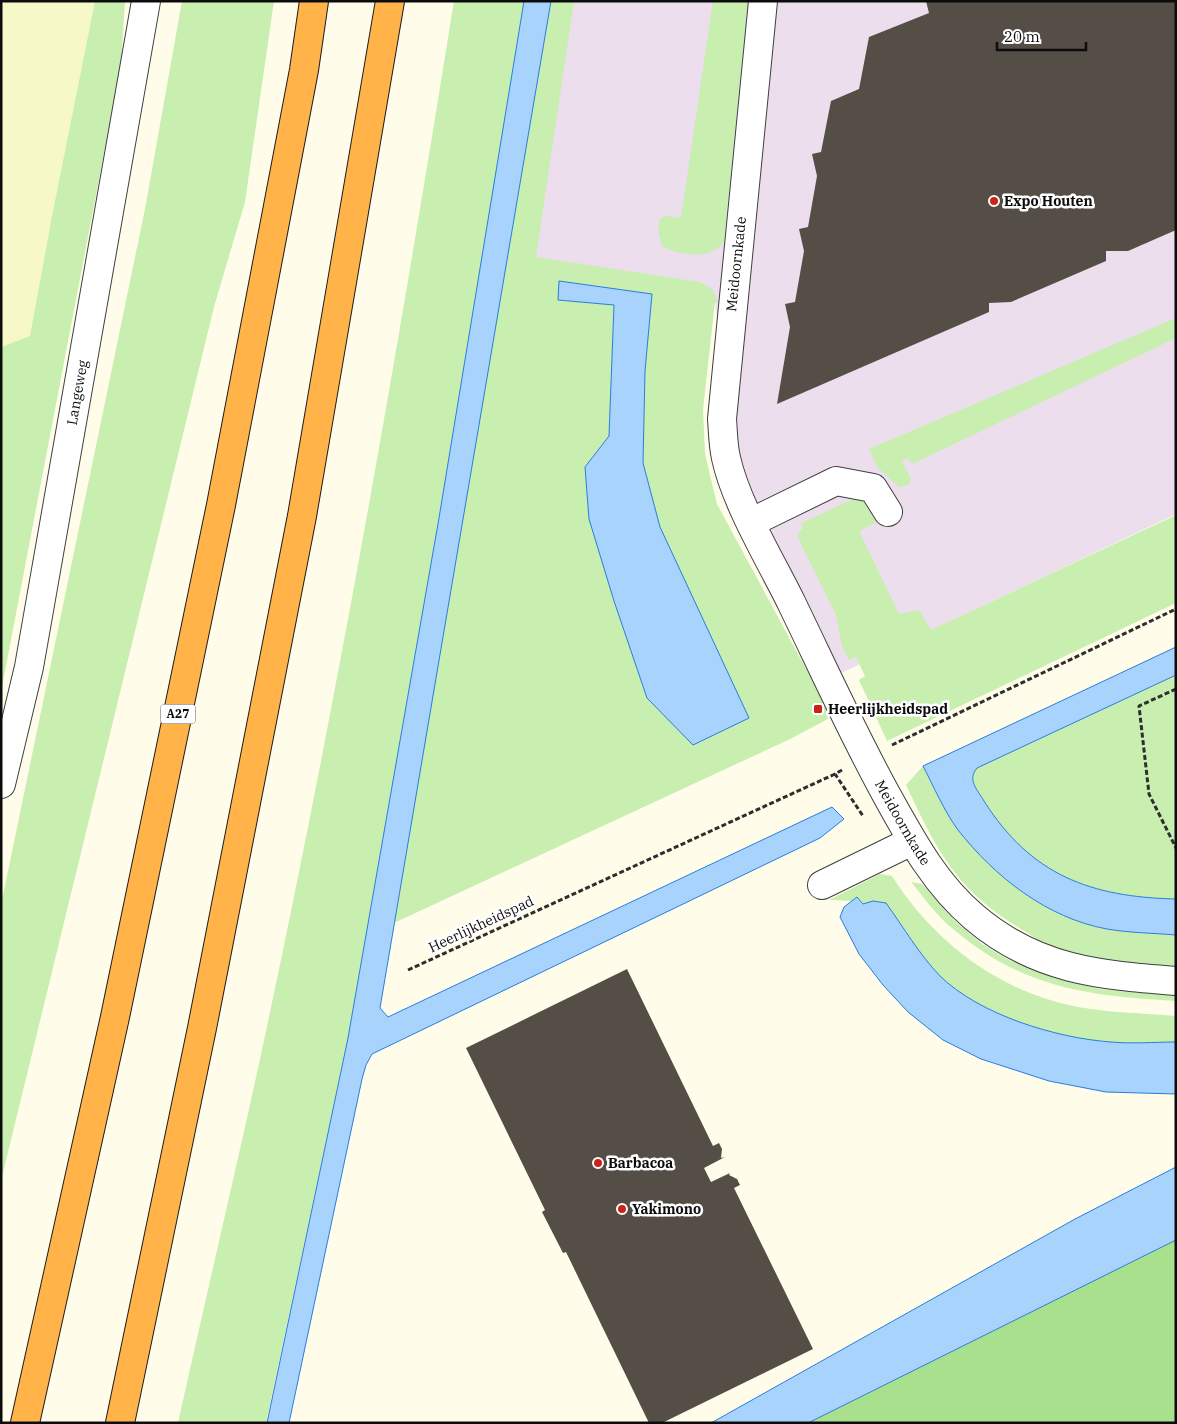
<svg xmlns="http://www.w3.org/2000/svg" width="1177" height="1424" font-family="'IBM Plex Serif',serif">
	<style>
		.industrial { fill: #ecdeec }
		.farmland { fill: #f6f8c7 }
		.green { fill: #c8eeb0; fill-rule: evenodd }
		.forest { fill: #a8e08d }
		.water { fill: #a8d3fd; stroke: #287ddc }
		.building { fill: #554e47 }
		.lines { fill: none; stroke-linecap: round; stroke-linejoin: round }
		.minor-casing { stroke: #3f3f3f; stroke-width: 30 }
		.highway-casing { stroke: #1d1d1d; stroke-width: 30 }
		.path { stroke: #2e2e2e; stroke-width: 3; stroke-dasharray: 5 2.5; stroke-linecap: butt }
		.minor { stroke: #fff; stroke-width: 28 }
		.highway { stroke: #ffb348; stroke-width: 28 }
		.poi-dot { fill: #ca2316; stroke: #fff; stroke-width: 2 }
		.labels { text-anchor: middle; stroke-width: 5; stroke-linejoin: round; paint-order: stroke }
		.shield { fill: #fff; stroke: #555; stroke-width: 1 }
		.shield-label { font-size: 12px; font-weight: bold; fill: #0c0c0c }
		.poi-label { font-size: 14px; font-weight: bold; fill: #0c0c0c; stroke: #fff; text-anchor: start }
		.street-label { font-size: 14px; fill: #0c0c0c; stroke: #fff }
	</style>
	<rect width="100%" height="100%" fill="#fffdea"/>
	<polygon class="industrial" points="538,1 1176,1 1176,514 833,677 732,458 715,301 497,271"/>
	<polygon class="farmland" points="1,1 95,1 52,216 30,337 1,347"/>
	<g class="green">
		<polygon points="95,1 125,1 121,64 1,692 1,347 30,336 52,216"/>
		<polygon points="182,1 274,1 245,202 214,307 1,1181 1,905 145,209"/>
		<path d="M454 1H524L439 518 348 1038 266 1423H178C203 1309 230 1196 255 1082 333 724 396 363 454 1Z"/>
		<path d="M551 1H574L536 257 700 282 713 290 718 303 715 302 703 409 705 454 717 504 826 706 828 719 788 740 394 923ZM652 294 645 371 643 463 660 527 585 467 609 436 614 305 558 300Z"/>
		<path d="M713 1H748L724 241C714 261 678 255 662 246L658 230 660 218 667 216 681 218Z"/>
		<polygon points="1176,318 1176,338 912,464 908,458 902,461 911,479 910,484 899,487 878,468 869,449"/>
		<polygon points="858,497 866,497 879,521 861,530 860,533 899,614 919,610 931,630 1176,515 1176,603 887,741 859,680 865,676 856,657 849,660 842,646 836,615 798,538 799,532 803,528 801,523"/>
		<path d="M1176 675V899C1090 897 1031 875 984 801 977 789 967 780 977 768Z"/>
		<path d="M923 766C934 787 944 811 958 830 995 877 1047 918 1107 929 1130 933 1153 933 1176 935V966C1140 964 1097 963 1063 953 1050 949 1037 939 1026 932 958 892 939 855 906 785Z"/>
		<path d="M880 874 892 876C933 941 997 990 1073 1006 1107 1013 1142 1013 1176 1016V1042C1154 1042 1132 1044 1111 1042 1056 1039 980 1015 940 976 919 954 904 928 886 903L873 901 863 904 857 897 851 901 829 900Z"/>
		<path d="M911 882 922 884 955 921 982 944 1007 959 1054 978 1100 989 1176 995V1001C1083 996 1018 987 946 923 933 911 922 895 911 882Z"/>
	</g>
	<polygon class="forest" points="1176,1240 1176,1423 808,1423"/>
	<g class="water">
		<polygon points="524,1 551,1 380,1008 388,1017 832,807 844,819 820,838 372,1054 366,1065 362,1079 289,1423 267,1423 348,1038 439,518"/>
		<polygon points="559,281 652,294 645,371 643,463 660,527 749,718 693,745 647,698 614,601 589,519 585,467 609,436 614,305 558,300"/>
		<path d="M1176 647V675L977 768C967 780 977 789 984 801 1031 875 1090 897 1176 899V935C1153 933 1130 933 1107 929 1047 918 995 877 958 830 944 811 934 787 923 766Z"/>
		<path d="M857 897 863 904 873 901 886 903C904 928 919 954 940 976 980 1015 1056 1038 1111 1042 1132 1044 1154 1042 1176 1042V1094L1106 1092 1049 1081 981 1059 943 1040 908 1012 883 985 859 954 840 917 844 907Z"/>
		<polygon points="1176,1167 1176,1240 808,1423 711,1423 1075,1219"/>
	</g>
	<g class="building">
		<polygon points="926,1 1176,1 1176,230 1128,251 1106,251 1106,261 1011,302 989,303 989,312 777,404 790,327 785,304 795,302 804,251 799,229 808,227 817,176 812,154 821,152 831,101 859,89 869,37 929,13"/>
		<polygon points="627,969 713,1146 719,1143 722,1149 721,1158 725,1157 704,1168 711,1182 730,1173 729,1175 737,1179 740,1185 734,1188 813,1349 662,1423 649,1423 566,1252 563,1253 542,1212 545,1210 466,1048"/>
	</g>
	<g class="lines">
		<g class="minor-casing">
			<g id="minor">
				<path id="s1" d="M763 1 722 419C723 431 723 445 726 458 736 504 771 561 792 604 823 668 852 732 886 794 911 839 934 883 974 917 1036 970 1099 975 1176 981"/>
				<polyline points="752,522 836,481 873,488 888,512"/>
				<path id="s2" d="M1 784 29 667 146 1"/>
				<polyline points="822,885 912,841"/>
			</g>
		</g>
		<g class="highway-casing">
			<g id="highway">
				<polyline points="25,1423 115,1017 221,505 304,70 314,1"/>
				<polyline points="120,1423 202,1028 302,516 390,1"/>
			</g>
		</g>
		<g class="path">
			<polyline points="1176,689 1139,706 1149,794 1176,848"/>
			<polyline points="892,745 1176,609"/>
			<polyline points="842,770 835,774 863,816"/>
			<polyline points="408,970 835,774"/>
		</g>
		<use href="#minor" class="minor"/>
		<use href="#highway" class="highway"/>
	</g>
	<g class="poi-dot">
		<circle cx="994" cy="201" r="5"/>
		<rect x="813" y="704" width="10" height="10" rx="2.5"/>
		<circle cx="598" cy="1163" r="5"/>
		<circle cx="622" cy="1209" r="5"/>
	</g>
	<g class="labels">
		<rect class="shield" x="160.5" y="704.5" width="35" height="19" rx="4"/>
		<g class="shield-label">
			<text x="178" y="718">A27</text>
		</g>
		<g class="poi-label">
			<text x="1004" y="206">Expo Houten</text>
			<text x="828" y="714">Heerlijkheidspad</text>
			<text x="608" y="1168">Barbacoa</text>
			<text x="632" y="1214">Yakimono</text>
		</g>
		<g class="street-label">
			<text transform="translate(736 264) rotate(-84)" y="5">Meidoornkade</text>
			<text dy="5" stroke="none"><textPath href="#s2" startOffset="399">Langeweg</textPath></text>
			<text dy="5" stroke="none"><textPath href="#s1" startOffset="865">Meidoornkade</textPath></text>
			<text transform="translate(481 924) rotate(-25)" y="5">Heerlijkheidspad</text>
		</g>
	</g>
	<rect width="1177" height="1424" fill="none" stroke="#0c0c0c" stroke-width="5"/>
	<path d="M997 42v8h89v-8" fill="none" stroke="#0c0c0c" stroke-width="2.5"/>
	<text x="1004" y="42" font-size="15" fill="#0c0c0c" stroke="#ffffff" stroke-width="4" paint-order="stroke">20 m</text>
</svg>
